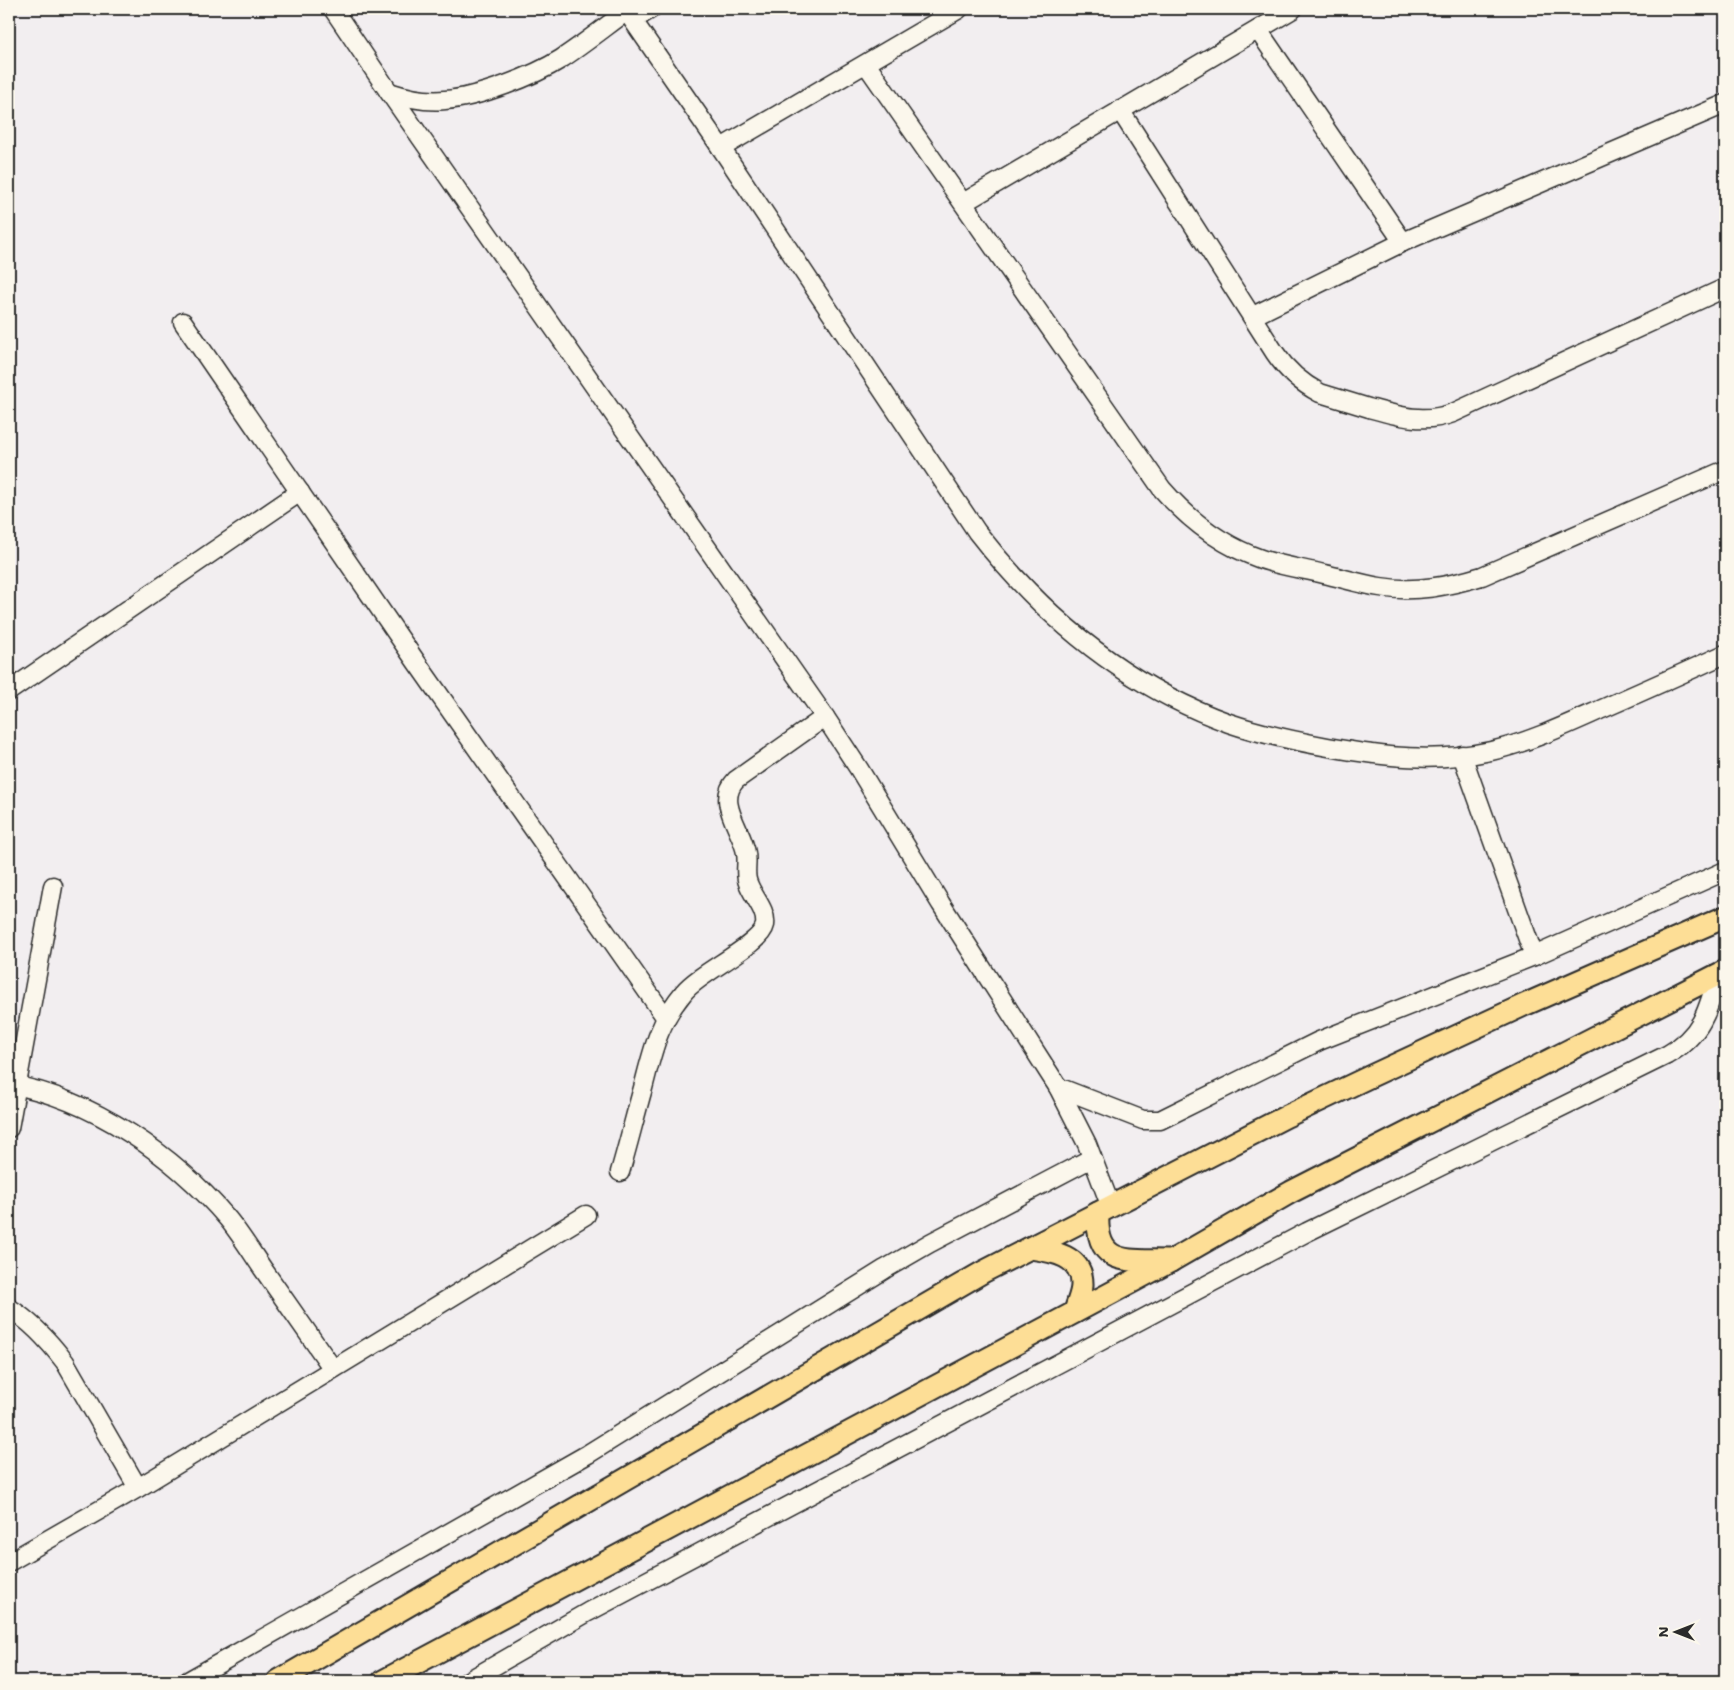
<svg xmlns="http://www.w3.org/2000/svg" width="1734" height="1690" font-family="'Shantell Sans',sans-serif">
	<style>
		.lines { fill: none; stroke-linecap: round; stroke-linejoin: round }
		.minor-casing { stroke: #2b2b2b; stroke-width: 21 }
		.major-casing { stroke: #2b2b2b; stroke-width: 25 }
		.minor { stroke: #fbf7ec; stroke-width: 18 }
		.major { stroke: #fdde96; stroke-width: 21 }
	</style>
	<rect width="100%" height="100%" fill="#f2eef0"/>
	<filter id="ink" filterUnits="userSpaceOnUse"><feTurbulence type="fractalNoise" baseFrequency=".02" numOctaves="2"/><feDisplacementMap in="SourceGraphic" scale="10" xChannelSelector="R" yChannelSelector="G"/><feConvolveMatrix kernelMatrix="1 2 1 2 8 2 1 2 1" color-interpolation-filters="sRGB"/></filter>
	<g filter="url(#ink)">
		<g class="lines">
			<g class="minor-casing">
				<g id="minor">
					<polyline points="333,9 389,92 825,717 859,769 941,904 1058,1087 1087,1144 1111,1207"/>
					<path d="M625 9 721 148 977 532C1044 618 1126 686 1229 723 1261 734 1295 741 1328 747 1383 757 1436 763 1491 751 1530 742 1566 725 1602 709 1643 691 1684 673 1725 654"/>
					<polyline points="633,20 651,9"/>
					<polyline points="1258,30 1403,242"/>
					<path d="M866 64 1162 489C1189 520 1221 545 1261 559 1281 566 1303 569 1324 574 1342 578 1361 584 1380 587 1415 593 1449 586 1482 576L1725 470"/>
					<path d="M389 92C407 98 426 102 445 100 477 98 534 76 561 59 584 44 605 27 627 11"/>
					<path d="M1120 110 1275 353C1287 371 1301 383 1320 393 1336 398 1353 403 1369 408 1398 416 1424 424 1453 413L1725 288"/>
					<polyline points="721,148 959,9"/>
					<polyline points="963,203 1293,9"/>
					<polyline points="1253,316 1403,242 1725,104"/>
					<polyline points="183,322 417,663 666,1018"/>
					<polyline points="9,691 300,492"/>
					<polyline points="1462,755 1534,956"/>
					<path d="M9 1084C93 1099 174 1155 228 1219 241 1235 252 1253 263 1269 287 1303 310 1336 333 1369"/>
					<polyline points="1058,1087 1143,1120 1160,1120 1319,1041 1534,956 1725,871"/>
					<polyline points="9,1128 53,886"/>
					<path d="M620 1172C628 1145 635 1116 643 1088 653 1050 658 1023 684 992 700 972 761 945 765 925 767 910 753 897 748 883 744 874 748 863 746 853 742 829 715 802 736 780L825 717"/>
					<path d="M9 1308C32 1322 49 1341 65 1362L138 1488"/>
					<polyline points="9,1562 138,1488 586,1215"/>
					<polyline points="188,1681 588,1454 885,1269 930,1243 1092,1158"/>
					<path d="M468 1681 588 1612 1307 1232 1667 1055C1702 1035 1708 1011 1718 974"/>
				</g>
			</g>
			<g class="major-casing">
				<g id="major">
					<path d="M1098 1213C1095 1269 1129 1259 1171 1261"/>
					<path d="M1030 1248C1051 1251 1083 1255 1082 1285 1082 1294 1077 1303 1075 1312"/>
					<polyline points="278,1681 983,1272 1287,1116 1369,1077 1524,1005 1725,917"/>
					<polyline points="383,1681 1171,1261 1291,1192 1725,971"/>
				</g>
			</g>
			<use href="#minor" class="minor"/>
			<use href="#major" class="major"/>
		</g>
	</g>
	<rect width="1734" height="1690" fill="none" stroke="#fbf7ec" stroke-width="30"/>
	<rect x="15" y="15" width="1704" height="1660" fill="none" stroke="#2b2b2b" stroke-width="2" filter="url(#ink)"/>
	<g transform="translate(1676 1632) rotate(270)" stroke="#fbf7ec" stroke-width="4" paint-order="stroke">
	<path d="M0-4L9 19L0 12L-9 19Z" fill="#2b2b2b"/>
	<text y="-8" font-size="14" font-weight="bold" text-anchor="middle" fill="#2b2b2b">N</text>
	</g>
</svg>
